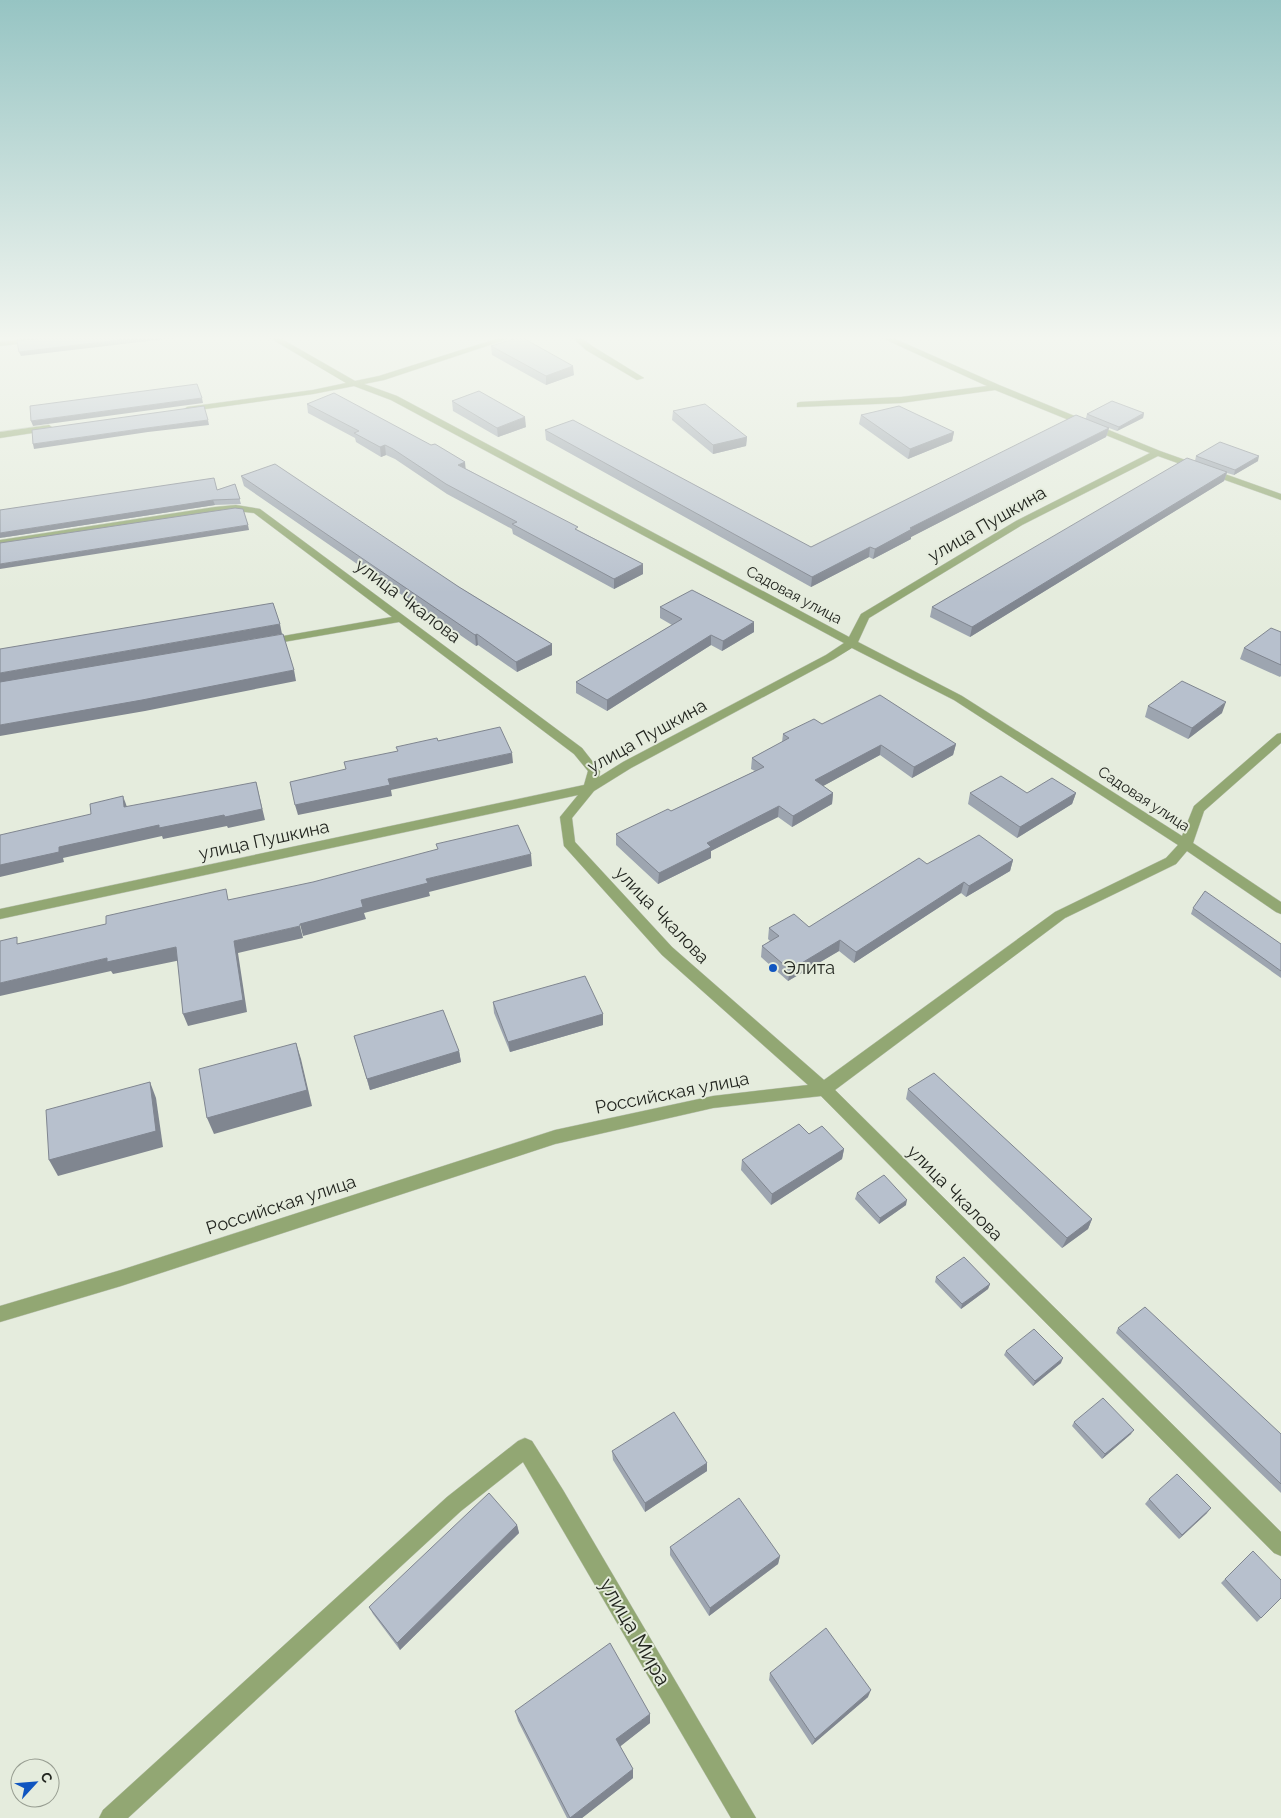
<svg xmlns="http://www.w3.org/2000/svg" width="1281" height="1818" font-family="Raleway,sans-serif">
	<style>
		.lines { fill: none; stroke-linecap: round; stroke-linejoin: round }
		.minor-casing { stroke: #c2c8bb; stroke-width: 1 }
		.minor { fill: #92a773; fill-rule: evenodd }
		.wall { fill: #9da5b0 }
		.shaded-wall { fill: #808690 }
		.building { fill: #b7c0cd; stroke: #808690 }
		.poi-dot { fill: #1055c0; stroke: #e5ecdd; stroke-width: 2 }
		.labels { text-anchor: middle; stroke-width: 4; stroke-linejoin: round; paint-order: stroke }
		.far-street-label { font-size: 15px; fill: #232620; stroke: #e5ecdd }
		.street-label { font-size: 18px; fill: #232620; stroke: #e5ecdd }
		.poi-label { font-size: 18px; fill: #232620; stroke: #e5ecdd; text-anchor: start }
		.near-street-label { font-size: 21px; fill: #232620; stroke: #e5ecdd }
	</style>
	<rect width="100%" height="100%" fill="#e5ecdd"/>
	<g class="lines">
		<g class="minor-casing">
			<g id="minor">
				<polygon points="32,338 58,338 54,340 0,346 0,342"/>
				<path d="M270 338H280L355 381 379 376 499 338H511L384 380 364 384 397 396 849 637 861 614 1016 521 1150 453 995 390 901 403 797 407V403L800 402 901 397 987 386 882 338H893L999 385 1160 451 1281 494V500L1158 456 1022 525 869 618 858 642 962 696 1182 836 1194 806 1277 734 1281 733V743L1204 811 1193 843 1281 902V914L1276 912 1187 851 1176 864 1065 918 835 1090 1281 1532V1556L1274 1553 821 1096 713 1108 555 1144 121 1286 0 1322V1306L121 1270 555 1130 713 1096 808 1085 662 955 564 846 560 817 578 795 0 919V909L584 785 588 771 574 754 399 622 266 645 262 644 261 642 262 640 266 639 392 617 254 513 236 511 215 513 0 546V540L215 507 236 505 260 509 582 748 600 771 599 777 623 762 826 655 844 643 391 400 354 386 313 394 184 412 183 410 187 407 313 390 346 383ZM852 648 954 700 1178 845 1166 858 1055 912 824 1080 672 947 575 842 572 818 594 791 631 768 834 659Z"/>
				<polygon points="573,338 582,338 592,346 644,378 637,380 586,350"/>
				<polygon points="49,425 53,428 52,430 0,438 0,432"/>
				<polygon points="525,1438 532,1441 563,1490 756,1818 731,1818 523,1462 461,1511 128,1818 99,1818 103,1810 447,1497 518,1441"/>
			</g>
		</g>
		<use href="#minor" class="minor"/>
	</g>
	<g class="wall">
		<polygon points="491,346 574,375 546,385 492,355"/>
		<polygon points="452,401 526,427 498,437 453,411"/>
		<polygon points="307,404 465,468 578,530 643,564 643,574 614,589 513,534 512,529 447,494 395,459 386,455 381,457 356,442 355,438 308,413"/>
		<polygon points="673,411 747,437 746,446 713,454 672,420"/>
		<polygon points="1144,413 1143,418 1117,431 1109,428 1106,437 911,537 911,539 873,559 869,557 811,587 546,440 545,430 811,547 1086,418 1087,414"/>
		<polygon points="861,415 954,432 952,441 908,459 859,424"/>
		<polygon points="1196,456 1258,461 1234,475 1227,473 1224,481 970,637 930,617 932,607 1195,461"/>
		<polygon points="241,476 459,587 552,644 552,655 517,672 478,645 476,646 244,486"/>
		<polygon points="235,484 241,504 215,505 0,538 217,490"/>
		<polygon points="660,607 754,632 722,651 711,645 607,711 576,693 576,682 672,625 660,618"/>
		<polygon points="1281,632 1281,676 1280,677 1240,659 1244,648"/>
		<polygon points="1148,706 1222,713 1188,739 1145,717"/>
		<polygon points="822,724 956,744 953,755 912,778 880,755 823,786 833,793 832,804 792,827 778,817 711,851 711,858 658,884 616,845 616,834 671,811 755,771 751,769 752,758 782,742 783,734"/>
		<polygon points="970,793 1076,793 1072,804 1017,838 968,804"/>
		<polygon points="1013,860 1010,871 966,897 961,893 854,963 839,951 788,981 761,957 762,946 770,941 768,939 769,928 809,927 927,864"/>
		<polygon points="1193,908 1281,944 1281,978 1191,914"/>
		<polygon points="493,1002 603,1014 603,1025 510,1052 494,1013"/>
		<polygon points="354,1036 459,1051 461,1062 370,1090"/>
		<polygon points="908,1089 1092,1219 1088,1229 1062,1248 906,1099"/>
		<polygon points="809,1134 844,1149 842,1159 771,1205 741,1170 742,1160"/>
		<polygon points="857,1193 906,1205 879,1224 855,1199"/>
		<polygon points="936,1277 990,1284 988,1289 961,1309 935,1282"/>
		<polygon points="1118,1328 1281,1434 1281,1493 1116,1333"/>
		<polygon points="1006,1351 1061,1363 1033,1386 1004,1355"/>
		<polygon points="1074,1422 1131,1434 1102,1459 1072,1426"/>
		<polygon points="612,1451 707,1463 707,1471 645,1512 613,1460"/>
		<polygon points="1149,1499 1207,1513 1179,1539 1145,1504"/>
		<polygon points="517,1525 519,1533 400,1650 373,1614 369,1607"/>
		<polygon points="670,1547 780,1556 778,1564 709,1616 670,1555"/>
		<polygon points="1253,1551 1281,1598 1257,1622 1221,1583"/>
		<polygon points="770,1673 868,1697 812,1745 769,1680"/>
		<polygon points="515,1711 650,1723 620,1746 633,1769 633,1778 582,1818 567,1818 518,1721"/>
	</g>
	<g class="shaded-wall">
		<polygon points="135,338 174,338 21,356 19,352"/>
		<polygon points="573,366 574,375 546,385 546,376"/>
		<polygon points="202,398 203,403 33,426 31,421"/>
		<polygon points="1144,413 1143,418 1117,431 1119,427"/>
		<polygon points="525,417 526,427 498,437 497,428"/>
		<polygon points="208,420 209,425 148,432 34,449 33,444 147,428"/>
		<polygon points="1109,428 1106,437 911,537 911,539 873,559 875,549 910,528"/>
		<polygon points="954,432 952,441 908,459 910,449"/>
		<polygon points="747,437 746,446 713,454 713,445"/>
		<polygon points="385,445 386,455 381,457 380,447"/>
		<polygon points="1259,456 1258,461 1234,475 1235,470"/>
		<polygon points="465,462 466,472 458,465"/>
		<polygon points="1227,472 1224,481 970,637 972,627"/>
		<polygon points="213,500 215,505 0,538 0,533"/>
		<polygon points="248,525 249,530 0,569 0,564"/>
		<polygon points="870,547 869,557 811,587 812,577"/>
		<polygon points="643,564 643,574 614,589 614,579"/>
		<polygon points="754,622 754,632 722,651 723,641"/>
		<polygon points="280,624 282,634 0,684 0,673"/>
		<polygon points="477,634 478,645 476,646 475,635"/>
		<polygon points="711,635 711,645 607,711 607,700"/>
		<polygon points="552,644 552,655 517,672 516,662"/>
		<polygon points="294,670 296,681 145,711 0,736 0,725"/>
		<polygon points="1226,702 1222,713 1188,739 1192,728"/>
		<polygon points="956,744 953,755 912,778 914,767"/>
		<polygon points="881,745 880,755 814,791 815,780"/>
		<polygon points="512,753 513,763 391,790 392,796 298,815 295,805 388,779"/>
		<polygon points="256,782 265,820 228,828 227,826 163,839 162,836 63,858 64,862 0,877 0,865 59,847"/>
		<polygon points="833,793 832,804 792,827 793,816"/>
		<polygon points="1076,793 1072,804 1017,838 1020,827"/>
		<polygon points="123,796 127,807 124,807"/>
		<polygon points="779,806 778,817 711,851 711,858 658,884 659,873 707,843"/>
		<polygon points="531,854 532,866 429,892 430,896 364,913 366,919 303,936 300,924 361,900 426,879"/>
		<polygon points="1013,860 1010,871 966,897 969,886"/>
		<polygon points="964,882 961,893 854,963 856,952"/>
		<polygon points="300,926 303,938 238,953 247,1012 188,1026 183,1014 234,941"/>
		<polygon points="840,940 839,951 788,981 790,970"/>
		<polygon points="176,947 181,960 113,974 111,971 0,996 0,983 107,958"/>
		<polygon points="603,1014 603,1025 510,1052 508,1042"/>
		<polygon points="296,1043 301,1059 312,1106 214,1134 207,1118"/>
		<polygon points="459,1051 461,1062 370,1090 367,1079"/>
		<polygon points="150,1082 156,1098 163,1147 58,1176 49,1160"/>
		<polygon points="844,1149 842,1159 771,1205 772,1194"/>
		<polygon points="907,1200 906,1205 879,1224 880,1218"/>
		<polygon points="1092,1219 1088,1229 1062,1248 1067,1238"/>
		<polygon points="990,1284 988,1289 961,1309 962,1304"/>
		<polygon points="1063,1358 1061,1363 1033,1386 1035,1381"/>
		<polygon points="1134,1430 1131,1434 1102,1459 1105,1454"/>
		<polygon points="707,1463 707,1471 645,1512 645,1503"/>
		<polygon points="1211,1508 1207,1513 1179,1539 1182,1535"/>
		<polygon points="517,1525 519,1533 400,1650 397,1643"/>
		<polygon points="780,1556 778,1564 709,1616 710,1608"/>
		<polygon points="871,1690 868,1697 812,1745 815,1739"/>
		<polygon points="650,1714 650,1723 617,1749 616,1739"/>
		<polygon points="633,1769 633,1778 582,1818 570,1818"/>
	</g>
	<g class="building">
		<polygon points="46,338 135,338 19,352 17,341"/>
		<polygon points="517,338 523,338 573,366 546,376 491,346"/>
		<polygon points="197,384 202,398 31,421 30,406"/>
		<polygon points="479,391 525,417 497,428 452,401"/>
		<polygon points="334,393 431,445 435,444 465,462 458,465 578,527 575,529 643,564 614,579 512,524 517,522 446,484 393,449 385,445 380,447 354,433 359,431 307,404"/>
		<polygon points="1112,401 1144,413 1119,427 1087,414"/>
		<polygon points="705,404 747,437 713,445 673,411"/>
		<polygon points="204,406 208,420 147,428 33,444 32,430"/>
		<polygon points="899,406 954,432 910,449 861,415"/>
		<polygon points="1076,415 1109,428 910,528 912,529 875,549 870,547 812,577 545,430 573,420 811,547"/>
		<polygon points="1220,442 1259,456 1235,470 1196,456"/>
		<polygon points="1187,458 1227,472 972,627 932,607"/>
		<polygon points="275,464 459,587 552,644 516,662 477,634 475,635 241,476"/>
		<polygon points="214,478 217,490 235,484 240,499 213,500 0,533 0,510"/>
		<polygon points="235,508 243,509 248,525 0,564 0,543"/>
		<polygon points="692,590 754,622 723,641 711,635 607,700 576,682 682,619 660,607"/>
		<polygon points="273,603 280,624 0,673 0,649"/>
		<polygon points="1271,628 1281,632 1281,665 1244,648"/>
		<polygon points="283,634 294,670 142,700 0,725 0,682"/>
		<polygon points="1182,681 1226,702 1192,728 1148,706"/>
		<polygon points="880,695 956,744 914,767 881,745 815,780 833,793 793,816 779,806 707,843 711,847 659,873 616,834 668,809 671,811 764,767 752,758 789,738 783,734 814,719 822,724"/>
		<polygon points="500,727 512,753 388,779 390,785 295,805 290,782 346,769 344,762 398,751 396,747 437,738 438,741"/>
		<polygon points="1001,776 1027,793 1052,778 1076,793 1020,827 970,793"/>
		<polygon points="256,782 262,809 225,817 224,815 159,828 159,825 59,847 59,852 0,865 0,835 91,814 90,804 123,796 124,807"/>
		<polygon points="518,825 531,854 426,879 428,883 361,900 363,907 300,924 300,926 234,941 243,1000 183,1014 176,947 107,962 107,958 0,983 0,941 17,937 17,944 106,924 106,916 226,889 228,900 313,882 438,849 436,844"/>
		<polygon points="979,835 1013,860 969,886 964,882 856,952 840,940 790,970 762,946 779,936 769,928 794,914 809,927 919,858 927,864"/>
		<polygon points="1205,891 1281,944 1281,971 1193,908"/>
		<polygon points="585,976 603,1014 508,1042 493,1002"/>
		<polygon points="443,1010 459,1051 367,1079 354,1036"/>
		<polygon points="296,1043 307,1090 207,1118 199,1069"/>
		<polygon points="934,1073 1092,1219 1067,1238 908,1089"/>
		<polygon points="150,1082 156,1131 49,1160 46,1110"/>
		<polygon points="799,1124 809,1134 822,1126 844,1149 772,1194 742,1160"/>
		<polygon points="884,1175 907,1200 880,1218 857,1193"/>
		<polygon points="964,1257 990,1284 962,1304 936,1277"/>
		<polygon points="1145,1307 1281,1434 1281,1484 1118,1328"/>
		<polygon points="1034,1329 1063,1358 1035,1381 1006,1351"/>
		<polygon points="1103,1398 1134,1430 1105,1454 1074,1422"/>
		<polygon points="674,1412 707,1463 645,1503 612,1451"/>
		<polygon points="1177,1474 1211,1508 1182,1535 1149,1499"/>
		<polygon points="489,1493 517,1525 397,1643 369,1607"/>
		<polygon points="739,1498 780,1556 710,1608 670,1547"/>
		<polygon points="1253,1551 1281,1580 1281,1598 1261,1618 1225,1579"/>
		<polygon points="826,1628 871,1690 815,1739 770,1673"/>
		<polygon points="610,1643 650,1714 616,1739 633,1769 570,1818 515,1711"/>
	</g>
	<linearGradient id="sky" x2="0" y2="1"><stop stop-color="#96c4c3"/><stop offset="0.57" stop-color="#f3f6f0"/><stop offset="1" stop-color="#f3f6f0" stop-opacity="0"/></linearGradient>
	<rect width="1281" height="593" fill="url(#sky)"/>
	<circle class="poi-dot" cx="773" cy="968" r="5"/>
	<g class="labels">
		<g class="far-street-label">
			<text transform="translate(794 595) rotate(28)" y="5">Садовая улица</text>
			<text transform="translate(1144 799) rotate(33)" y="5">Садовая улица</text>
		</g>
		<g class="street-label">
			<text transform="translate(987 524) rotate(-30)" y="6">улица Пушкина</text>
			<text transform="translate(408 601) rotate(37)" y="6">улица Чкалова</text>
			<text transform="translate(647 736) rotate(-29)" y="6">улица Пушкина</text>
			<text transform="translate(264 840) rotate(-12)" y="6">улица Пушкина</text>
			<text transform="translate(662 915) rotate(46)" y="6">улица Чкалова</text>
			<text transform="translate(672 1093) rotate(-11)" y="6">Российская улица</text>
			<text transform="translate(955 1193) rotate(45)" y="6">улица Чкалова</text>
			<text transform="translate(281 1205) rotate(-18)" y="6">Российская улица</text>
		</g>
		<g class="poi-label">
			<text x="783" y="974">Элита</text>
		</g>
		<g class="near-street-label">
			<text transform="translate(635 1632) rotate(60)" y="7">улица Мира</text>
		</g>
	</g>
	<g transform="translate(35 1783) rotate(64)"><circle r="24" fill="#e5ecdd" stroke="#979d91"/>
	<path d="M0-4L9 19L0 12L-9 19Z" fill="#1055c0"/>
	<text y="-8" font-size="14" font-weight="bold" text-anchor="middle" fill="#232620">С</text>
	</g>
</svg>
